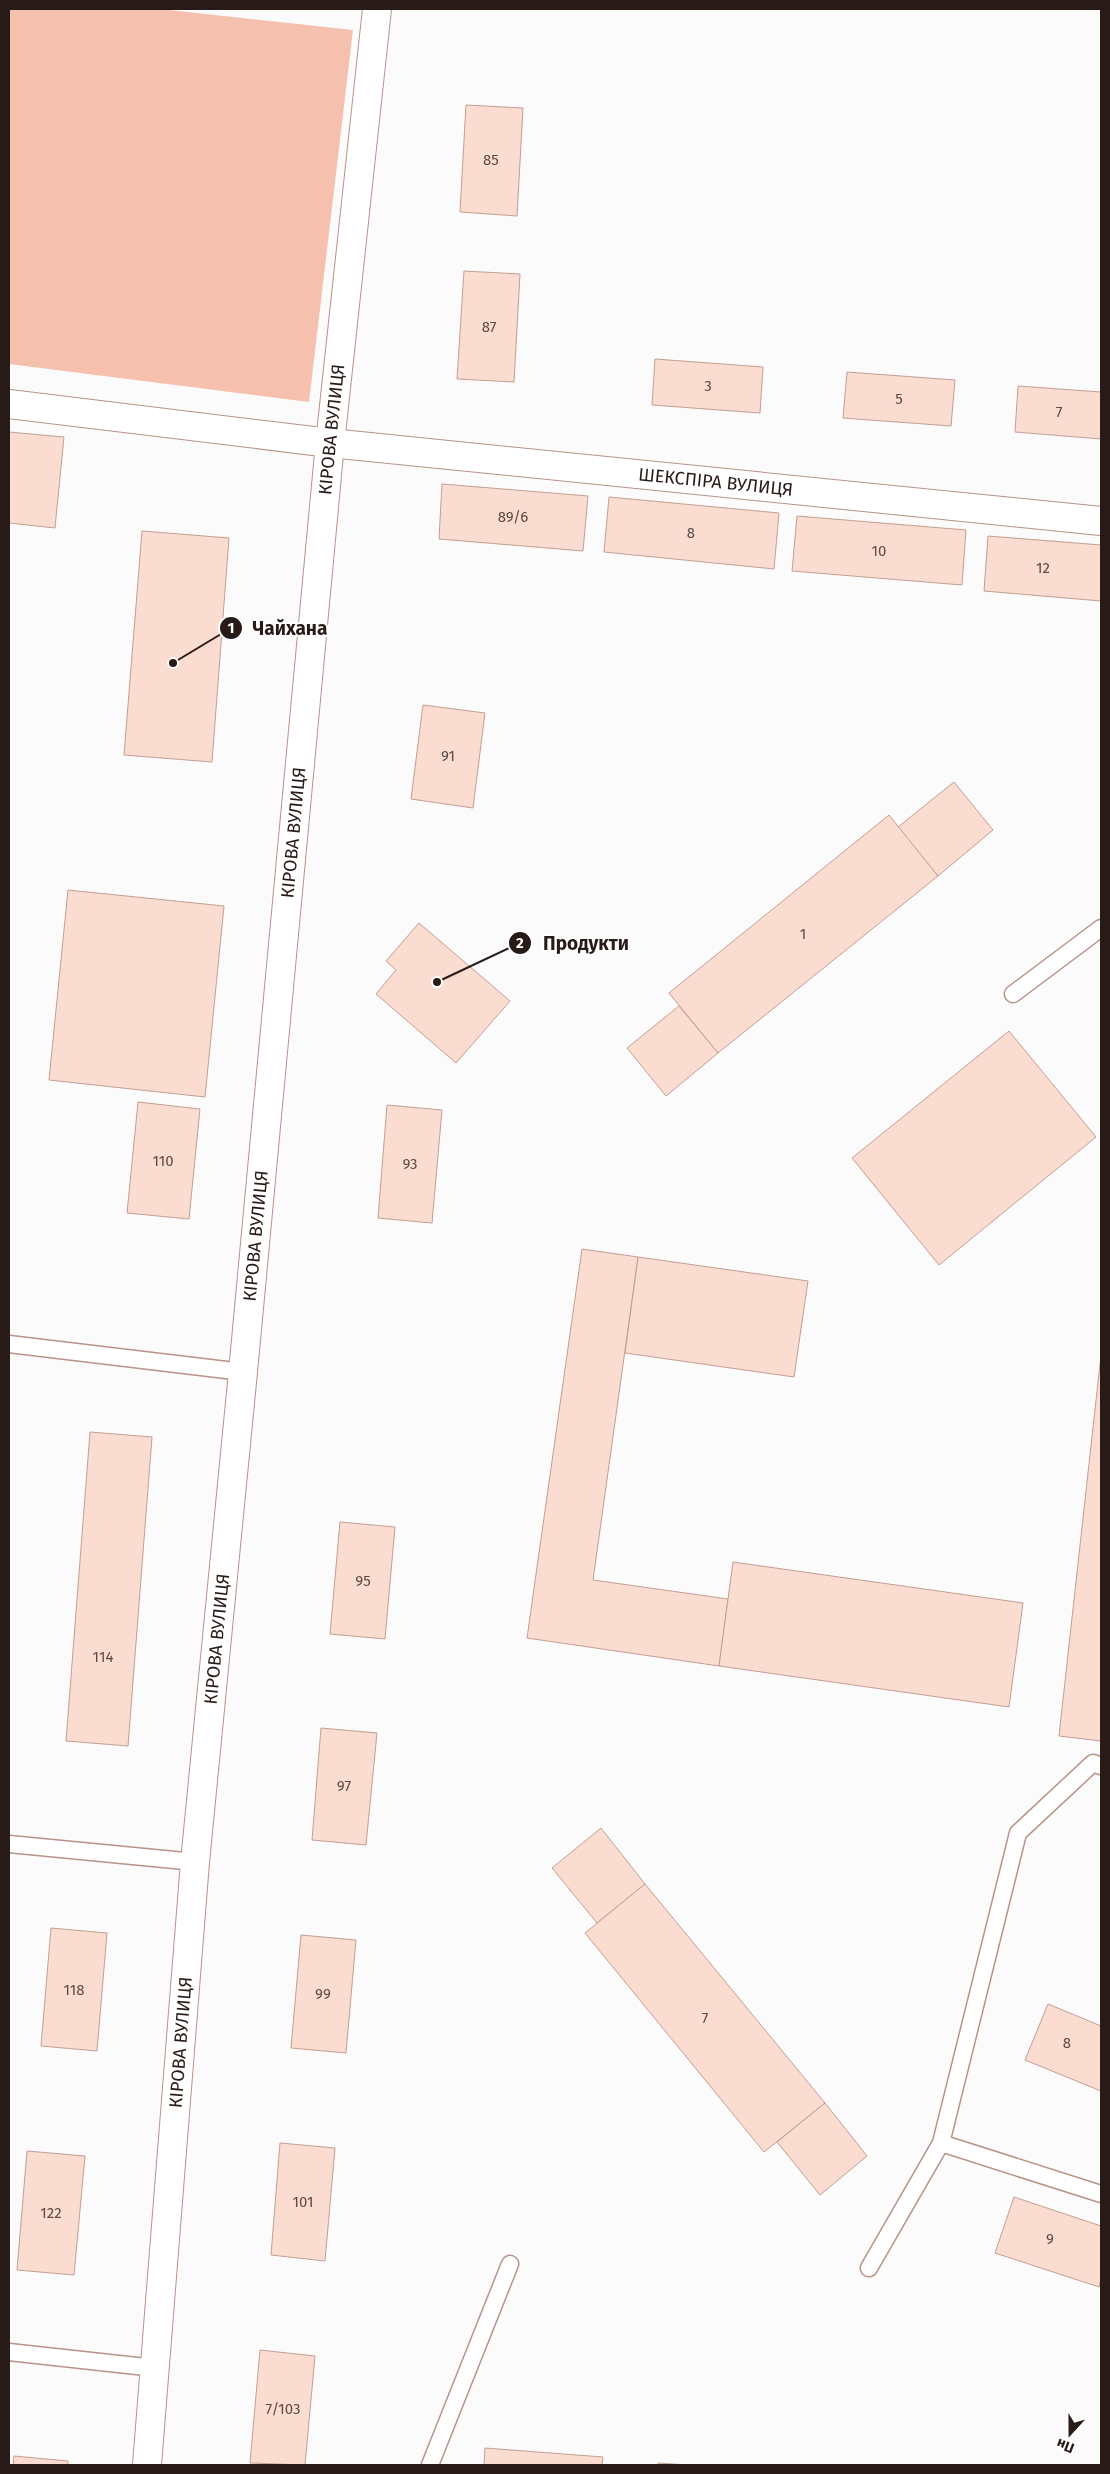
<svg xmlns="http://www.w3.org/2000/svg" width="1110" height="2474" font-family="'Fira Sans',sans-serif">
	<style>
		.green { fill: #f6c0ae }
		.building { fill: #fbdcd1; stroke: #c39e92 }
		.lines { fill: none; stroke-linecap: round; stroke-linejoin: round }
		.service-casing { stroke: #b89387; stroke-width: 19 }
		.minor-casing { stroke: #b89387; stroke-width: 30 }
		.tertiary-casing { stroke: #b89387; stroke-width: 30 }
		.service { stroke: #fff; stroke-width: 16 }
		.minor { stroke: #fff; stroke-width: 28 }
		.tertiary { stroke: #fff; stroke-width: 28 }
		.labels { text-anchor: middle; stroke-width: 4; stroke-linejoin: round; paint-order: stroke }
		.number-label { font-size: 15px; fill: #5d4a45 }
		.street-label { font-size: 18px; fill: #281a16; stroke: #fff }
		.leader { fill: none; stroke: #281a16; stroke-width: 2 }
		.callout-dot { fill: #281a16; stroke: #fff; stroke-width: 2 }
		.mark-label { font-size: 15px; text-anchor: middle; font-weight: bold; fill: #fff }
		.callout-label { font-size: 19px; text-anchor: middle; font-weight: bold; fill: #281a16; stroke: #fff; stroke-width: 4; stroke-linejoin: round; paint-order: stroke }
	</style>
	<rect width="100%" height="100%" fill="#fbfbfb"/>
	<polygon class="green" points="9,9 160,9 353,30 309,402 9,364"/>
	<g class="building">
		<polygon points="466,105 523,108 517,216 460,212"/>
		<polygon points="464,271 520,274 514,382 457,379"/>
		<polygon points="655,359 763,367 760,413 652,405"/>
		<polygon points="847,372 955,380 951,426 843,418"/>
		<polygon points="1018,386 1101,392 1101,439 1015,432"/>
		<polygon points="9,432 64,437 55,528 9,523"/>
		<polygon points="442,484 588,496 583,551 439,539"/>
		<polygon points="609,497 779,513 774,569 604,552"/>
		<polygon points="797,516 966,530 962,585 792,571"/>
		<polygon points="142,531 229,538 212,762 124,755"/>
		<polygon points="988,536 1101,545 1101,601 984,591"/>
		<polygon points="423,705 485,713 473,808 411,799"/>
		<polygon points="954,782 993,830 938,876 898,827"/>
		<polygon points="889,815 938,876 718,1053 669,993"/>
		<polygon points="68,890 224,906 205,1097 49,1080"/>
		<polygon points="419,923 510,1001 456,1063 376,994 396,970 386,961"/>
		<polygon points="679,1006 718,1053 666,1096 627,1048"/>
		<polygon points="1009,1031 1096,1137 939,1265 852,1158"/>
		<polygon points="138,1102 200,1109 189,1219 127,1213"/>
		<polygon points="387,1105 442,1110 432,1223 378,1218"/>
		<polygon points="582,1249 638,1257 593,1580 728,1599 719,1666 527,1638"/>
		<polygon points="638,1257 808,1281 794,1377 625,1353"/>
		<polygon points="1101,1355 1101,1741 1059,1736"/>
		<polygon points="90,1432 152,1437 128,1746 66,1741"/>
		<polygon points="340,1522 395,1527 385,1639 330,1634"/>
		<polygon points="733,1562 1023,1603 1009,1707 719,1666"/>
		<polygon points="321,1728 377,1733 366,1845 312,1840"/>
		<polygon points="601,1828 645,1884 597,1923 552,1868"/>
		<polygon points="645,1884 825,2103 764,2152 585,1933"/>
		<polygon points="51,1928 107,1933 97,2051 41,2046"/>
		<polygon points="301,1935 356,1940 346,2053 291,2048"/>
		<polygon points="1048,2004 1101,2026 1101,2091 1025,2060"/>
		<polygon points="825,2103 867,2156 820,2195 777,2142"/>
		<polygon points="280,2143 335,2148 325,2261 271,2255"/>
		<polygon points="27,2151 85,2156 74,2275 17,2270"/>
		<polygon points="1014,2197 1101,2226 1101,2279 1099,2287 995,2253"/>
		<polygon points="260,2350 315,2356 305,2465 250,2463"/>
		<polygon points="485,2448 603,2457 602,2465 484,2465"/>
		<polygon points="14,2456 68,2461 68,2465 13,2465"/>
		<polygon points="658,2463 688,2465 658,2465"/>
	</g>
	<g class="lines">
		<g class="service-casing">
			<g id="service">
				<polyline points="1013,994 1101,928"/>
				<polyline points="9,1344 243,1372"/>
				<polyline points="9,1844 195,1862"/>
				<polyline points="941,2143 1101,2194"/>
				<polyline points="869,2268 941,2143 1018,1833 1093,1763 1101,1766"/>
				<polyline points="9,2352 155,2368"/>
				<polyline points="430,2465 510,2264"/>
			</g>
		</g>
		<g class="minor-casing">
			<g id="minor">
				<path id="s1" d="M9 404 330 443 1101 521"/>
			</g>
		</g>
		<g class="tertiary-casing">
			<g id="tertiary">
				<path id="s2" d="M147 2465 195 1862 243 1372 330 443 377 9"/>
			</g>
		</g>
		<use href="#service" class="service"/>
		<use href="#minor" class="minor"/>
		<use href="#tertiary" class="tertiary"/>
	</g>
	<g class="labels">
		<g class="number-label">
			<text x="491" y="165">85</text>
			<text x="489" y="332">87</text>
			<text x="708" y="391">3</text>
			<text x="899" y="404">5</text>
			<text x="1059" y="417">7</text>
			<text x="513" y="522">89/6</text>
			<text x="691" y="538">8</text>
			<text x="879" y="556">10</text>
			<text x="1043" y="573">12</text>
			<text x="448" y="761">91</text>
			<text x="803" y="939">1</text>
			<text x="163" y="1166">110</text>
			<text x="410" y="1169">93</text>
			<text x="363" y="1586">95</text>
			<text x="103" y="1662">114</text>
			<text x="344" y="1791">97</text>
			<text x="74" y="1995">118</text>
			<text x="323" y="1999">99</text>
			<text x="705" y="2023">7</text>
			<text x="1067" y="2048">8</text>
			<text x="303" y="2207">101</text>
			<text x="51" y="2218">122</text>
			<text x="1050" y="2244">9</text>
			<text x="283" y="2414">7/103</text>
		</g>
		<g class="street-label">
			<text dy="6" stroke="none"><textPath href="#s2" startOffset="2044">КІРОВА ВУЛИЦЯ</textPath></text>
			<text dy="6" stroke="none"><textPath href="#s1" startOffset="711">ШЕКСПІРА ВУЛИЦЯ</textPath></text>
			<text dy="6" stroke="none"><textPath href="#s2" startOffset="1639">КІРОВА ВУЛИЦЯ</textPath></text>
			<text dy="6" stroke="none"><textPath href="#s2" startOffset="1234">КІРОВА ВУЛИЦЯ</textPath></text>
			<text dy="6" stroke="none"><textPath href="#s2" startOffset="829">КІРОВА ВУЛИЦЯ</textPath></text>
			<text dy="6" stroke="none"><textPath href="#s2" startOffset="424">КІРОВА ВУЛИЦЯ</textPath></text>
		</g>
	</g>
	<path class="leader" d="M173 663L231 628M437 982L520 943"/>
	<g class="callout-dot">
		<circle cx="173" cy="663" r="5"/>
		<circle cx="437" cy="982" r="5"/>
		<circle cx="231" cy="628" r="12"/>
		<circle cx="520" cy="943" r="12"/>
	</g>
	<g class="mark-label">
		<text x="231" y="633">1</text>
		<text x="520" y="948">2</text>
	</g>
	<g class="callout-label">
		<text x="290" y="635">Чайхана</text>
		<text x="586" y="950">Продукти</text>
	</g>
	<rect width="1110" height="2474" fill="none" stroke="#281a16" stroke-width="20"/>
	<g transform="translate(1070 2434) rotate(201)" stroke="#ffffff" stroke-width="4" paint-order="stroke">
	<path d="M0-4L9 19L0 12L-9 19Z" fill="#281a16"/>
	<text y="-8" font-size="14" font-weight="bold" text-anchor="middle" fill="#281a16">Пн</text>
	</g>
</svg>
